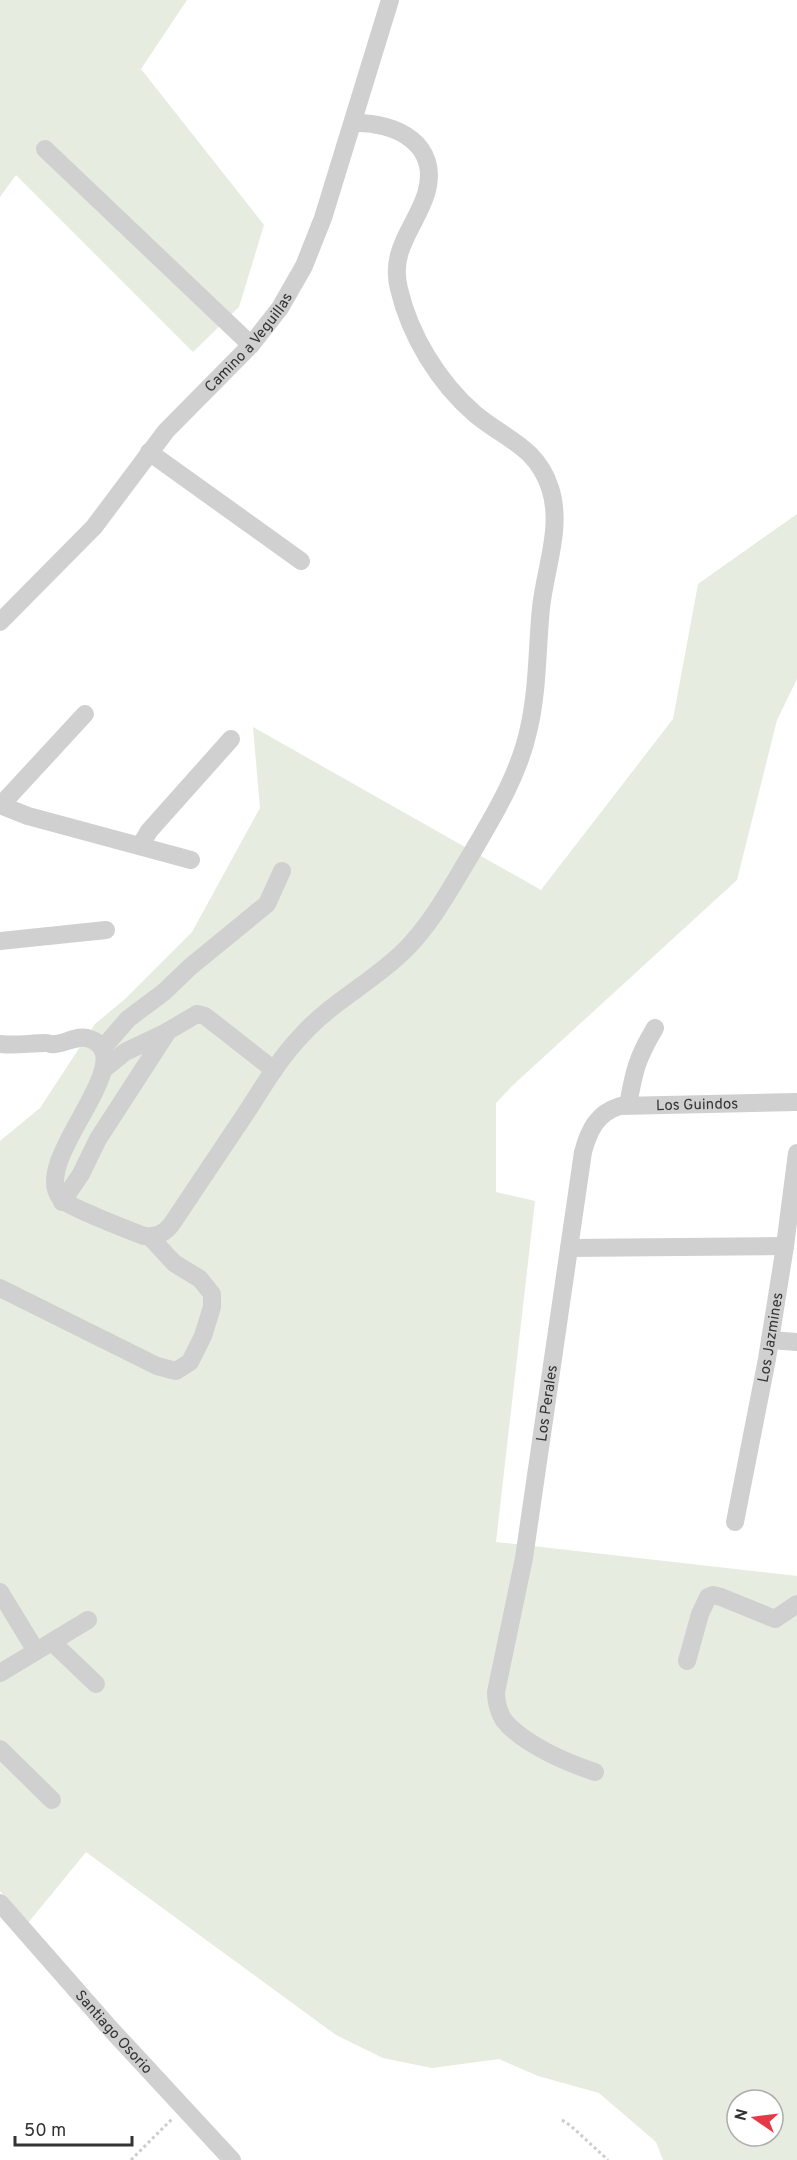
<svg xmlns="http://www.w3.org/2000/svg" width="797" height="2160" font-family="Overpass,sans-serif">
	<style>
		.green { fill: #e6ecdf; fill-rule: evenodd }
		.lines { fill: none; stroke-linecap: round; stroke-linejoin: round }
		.path { stroke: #cdcdcd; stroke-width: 3; stroke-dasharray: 3 3; stroke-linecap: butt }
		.minor { stroke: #d0d0d0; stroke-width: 18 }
		.labels { text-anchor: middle; stroke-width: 6; stroke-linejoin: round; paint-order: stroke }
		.street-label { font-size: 15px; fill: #333; stroke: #fff }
	</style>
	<rect width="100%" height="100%" fill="#fff"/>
	<g class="green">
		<polygon points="0,0 187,0 141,69 264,225 239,307 193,352 16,175 0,197"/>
		<path d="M797 514V679L777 720 737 880 512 1086 496 1103V1192L535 1201 496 1542 797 1576V2160H663L656 2142 599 2093 538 2076 499 2059 432 2068 383 2058 336 2035 86 1852 28 1923 0 1891V1141L40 1108 95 1024 125 999 192 932 260 808 253 727 541 890 673 719 698 584ZM737 2100H773V2136H737Z"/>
	</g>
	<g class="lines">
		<g class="path">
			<polyline points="562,2120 571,2126 608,2160"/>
			<polyline points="131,2160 172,2119"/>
		</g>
		<g class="minor">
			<polyline points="45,149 251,345"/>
			<polyline points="149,452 301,561"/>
			<path id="s1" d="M0 622 94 527 166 431 251 345 280 308 304 266 323 218 390 0"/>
			<polyline points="0,805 28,816 191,860"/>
			<polyline points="1,805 85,714"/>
			<polyline points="140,846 149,831 231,739"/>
			<polyline points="0,941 106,930"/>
			<path d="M0 1044C16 1046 30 1043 46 1043 51 1043 49 1045 55 1044 67 1043 79 1034 90 1039 144 1060 28 1161 61 1199 67 1206 131 1231 144 1236 156 1237 164 1234 171 1225 196 1188 221 1150 246 1113 263 1087 279 1059 301 1036 331 1002 373 982 405 950 432 923 450 889 470 856 494 815 519 775 529 728 538 688 537 648 541 608 545 569 563 526 550 488 537 447 505 439 475 414 439 383 410 336 399 289 389 250 415 228 426 194 441 144 396 122 354 123"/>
			<polyline points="102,1049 128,1019 164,992 190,967 267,904 282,871"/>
			<polyline points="103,1070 125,1052 167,1032"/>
			<path d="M628 1105C634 1071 637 1058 655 1028"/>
			<polyline points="62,1202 81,1174 98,1139 168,1031 197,1014 205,1016 274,1070"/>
			<polyline points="569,1248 785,1246"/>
			<polyline points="0,1288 157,1366 176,1371 190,1362 203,1336 212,1307 212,1294 200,1279 174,1263 150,1237"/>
			<polyline points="770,1340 797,1342"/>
			<path id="s2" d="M735 1522 767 1359 785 1246 797 1153"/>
			<polyline points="0,1592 36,1651"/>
			<polyline points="52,1642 96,1684"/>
			<polyline points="687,1661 700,1614 708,1597 713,1595 721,1597 775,1619 797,1604"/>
			<polyline points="0,1673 88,1620"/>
			<polyline points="0,1749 52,1800"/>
			<path id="s3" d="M595 1772C567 1763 521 1743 503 1719 498 1710 496 1702 496 1692L524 1558 583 1152C589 1130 597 1113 620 1106L797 1102"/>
			<path id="s4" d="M0 1903 107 2025 232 2160"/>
		</g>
	</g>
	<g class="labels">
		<g class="street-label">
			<text dy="5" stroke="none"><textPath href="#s1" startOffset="375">Camino a Veguillas</textPath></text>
			<text dy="5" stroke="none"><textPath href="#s3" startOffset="822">Los Guindos</textPath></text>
			<text dy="5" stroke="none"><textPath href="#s2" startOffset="188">Los Jazmines</textPath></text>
			<text dy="5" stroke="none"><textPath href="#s3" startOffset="429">Los Perales</textPath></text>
			<text dy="5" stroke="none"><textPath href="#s4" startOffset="172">Santiago Osorio</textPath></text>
		</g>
	</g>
	<g transform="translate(755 2118) rotate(284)"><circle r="28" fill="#ffffff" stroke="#adadad" stroke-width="1.5"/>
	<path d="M0-4.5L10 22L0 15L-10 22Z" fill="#e63946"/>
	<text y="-9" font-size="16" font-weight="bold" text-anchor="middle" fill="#333333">N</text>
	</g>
	<path d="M15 2136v9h117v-9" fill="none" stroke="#333333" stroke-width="3"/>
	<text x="24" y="2136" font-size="18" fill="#333333" stroke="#ffffff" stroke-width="4.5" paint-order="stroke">50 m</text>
</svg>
